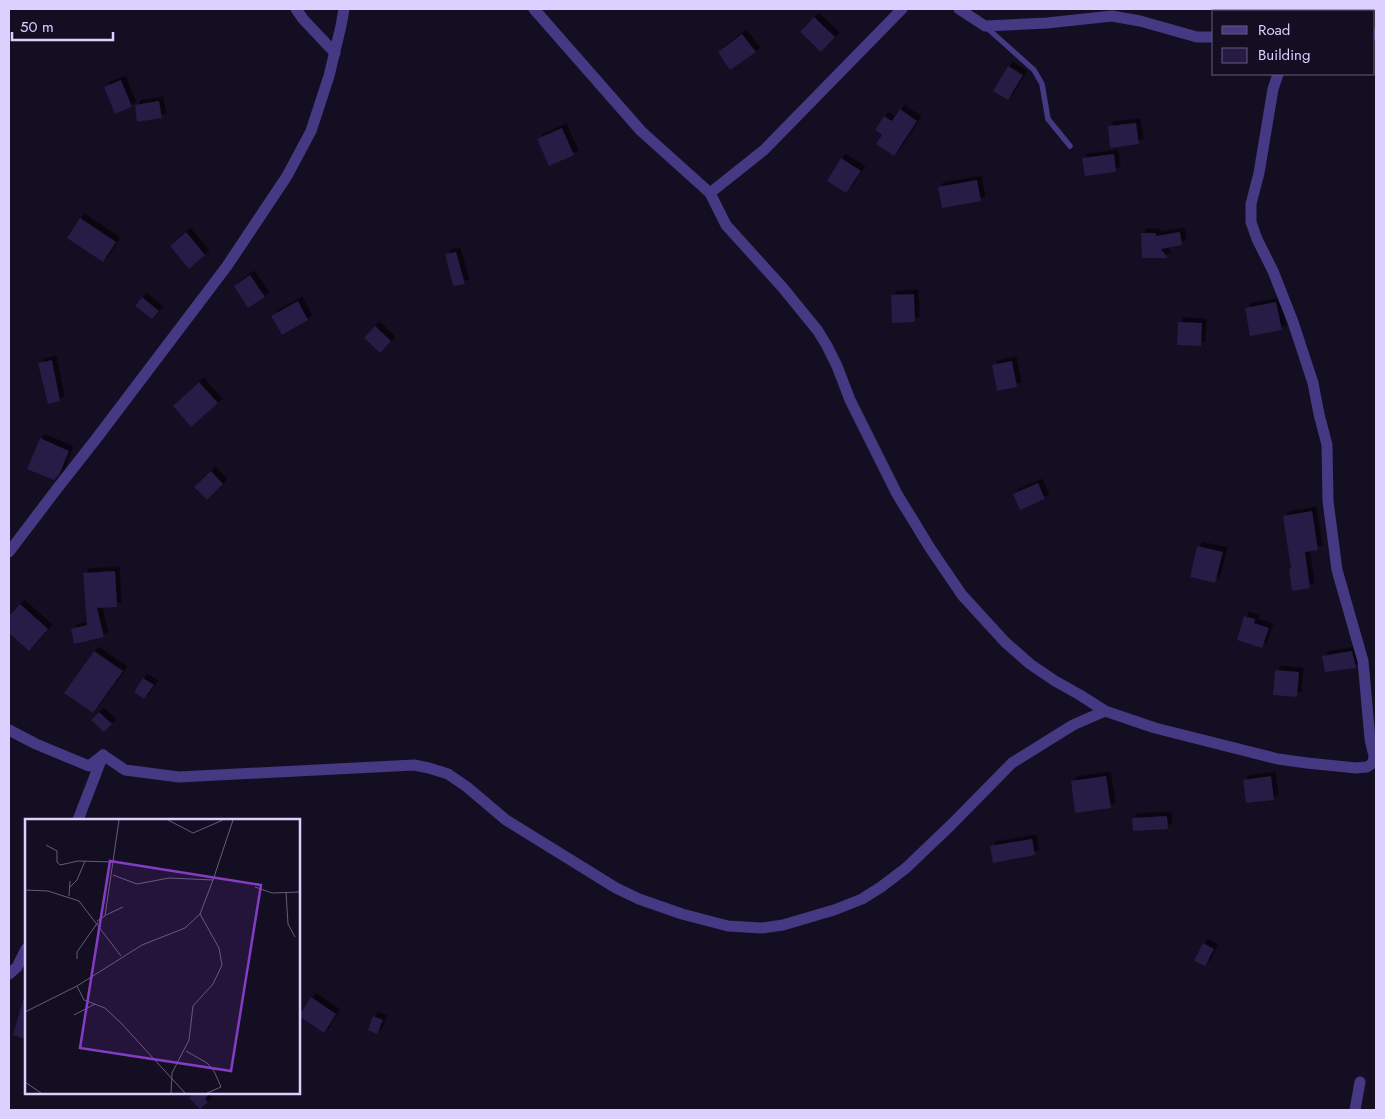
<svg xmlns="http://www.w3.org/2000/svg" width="1385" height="1119" font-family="Jost,sans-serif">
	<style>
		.building { fill: #271a44; filter: url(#shadow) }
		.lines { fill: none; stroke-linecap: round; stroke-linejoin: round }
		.service { stroke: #443982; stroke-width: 5.5 }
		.minor { stroke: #443982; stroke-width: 11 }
		.inset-road { fill: none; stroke: #645c7b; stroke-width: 1 }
		.view { fill: #853cc5; fill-opacity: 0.15; stroke: #853cc5; stroke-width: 2.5 }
		.inset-edge { fill: none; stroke: #dbd0ff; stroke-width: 2.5 }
	</style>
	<defs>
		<filter id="shadow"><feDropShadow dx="4.5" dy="-4.5" stdDeviation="0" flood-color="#0009"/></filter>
	</defs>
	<rect width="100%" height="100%" fill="#140e23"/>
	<g class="building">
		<polygon points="814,17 835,37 821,52 800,32"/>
		<polygon points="742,34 756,52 730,70 718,52"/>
		<polygon points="1008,66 1023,75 1008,100 993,91"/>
		<polygon points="121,80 132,107 115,114 104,87"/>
		<polygon points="159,101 162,118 137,122 135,105"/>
		<polygon points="900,109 917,121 894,156 876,144 882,135 875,130 884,116 892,121"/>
		<polygon points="1136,123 1139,144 1110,148 1108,126"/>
		<polygon points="562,128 574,155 549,166 537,139"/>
		<polygon points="1114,154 1116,172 1085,176 1082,158"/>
		<polygon points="841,158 861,171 846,193 827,181"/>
		<polygon points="977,180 981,201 942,208 938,187"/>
		<polygon points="80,218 116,242 103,262 67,238"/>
		<polygon points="186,232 205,255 189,269 170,246"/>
		<polygon points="1180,232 1182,245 1161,249 1168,258 1142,258 1141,233 1156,233 1156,236"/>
		<polygon points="456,252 465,284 453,286 445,254"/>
		<polygon points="250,275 265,297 248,308 234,286"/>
		<polygon points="914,294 915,322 892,323 891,295"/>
		<polygon points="142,297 159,311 152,319 135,306"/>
		<polygon points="298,301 308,320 282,335 271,316"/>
		<polygon points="1276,302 1282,330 1250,336 1245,308"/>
		<polygon points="1178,322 1202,323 1201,346 1177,345"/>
		<polygon points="375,326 391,341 380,353 364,338"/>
		<polygon points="52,360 60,401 48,404 38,363"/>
		<polygon points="1012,361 1017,387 997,391 992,365"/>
		<polygon points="199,382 218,403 191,427 173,406"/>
		<polygon points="40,438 69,451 60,473 54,480 27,469"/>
		<polygon points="211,471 223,484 207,500 194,487"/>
		<polygon points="1038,483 1045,499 1020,510 1013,494"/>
		<polygon points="1312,511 1318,550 1305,552 1310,588 1292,591 1289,569 1291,568 1283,516"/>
		<polygon points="1197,546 1223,552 1215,583 1190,577"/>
		<polygon points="115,571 117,607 97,608 104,637 74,644 71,629 87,625 83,573"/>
		<polygon points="20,604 48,629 29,651 9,633 9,616"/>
		<polygon points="1244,616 1255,619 1254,623 1269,628 1262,648 1237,640"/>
		<polygon points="94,651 123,671 93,713 64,693"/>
		<polygon points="1352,651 1356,668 1325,672 1322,656"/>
		<polygon points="1275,670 1299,672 1297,697 1273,695"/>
		<polygon points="143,678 154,685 144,699 134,692"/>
		<polygon points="99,712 112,724 104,732 91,720"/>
		<polygon points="1106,776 1111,808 1075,813 1071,781"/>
		<polygon points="1271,776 1274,800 1246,803 1243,780"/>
		<polygon points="1167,816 1168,829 1133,831 1132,818"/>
		<polygon points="1032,839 1035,855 993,863 990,846"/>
		<polygon points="1203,943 1214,949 1205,966 1194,961"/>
		<polygon points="311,997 336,1014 324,1033 299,1016"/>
		<polygon points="23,1000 26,1000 26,1039 13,1035"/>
		<polygon points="373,1016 383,1020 377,1034 368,1030"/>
		<polygon points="194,1093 210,1093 205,1099 208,1102 200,1109 189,1098"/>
	</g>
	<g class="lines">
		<polyline class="service" points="986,27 1034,70 1042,84 1048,119 1070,146"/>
		<g class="minor">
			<polyline points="296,9 303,19 335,53"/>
			<polyline points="534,9 641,131 710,193 726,225 783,288 818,331 827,346 837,366 850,400 897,494 930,548 962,595 1005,642 1030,664 1055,681 1080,695 1105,711 1155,728 1278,759 1307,763 1356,768 1367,767 1373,763 1374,756 1370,739 1363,661 1337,570 1328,501 1327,445 1319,414 1313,383 1293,322 1273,271 1257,239 1251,222 1251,204 1259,173 1273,89 1278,74"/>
			<polyline points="959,9 985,26 1047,23 1112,16 1140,21 1197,37 1214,37"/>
			<polyline points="1374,34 1376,34"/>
			<polyline points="710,193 764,150 902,9"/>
			<polyline points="9,552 56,490 96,439 227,266 287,176 311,131 329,76 341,26 344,9"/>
			<polyline points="9,730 36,744 89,766 103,755 125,770 179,777 414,765 429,768 448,774 467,787 506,820 616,888 639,899 682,914 728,926 762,928 783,925 834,910 862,899 881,887 906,868 952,824 1012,763 1073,725 1105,711"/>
			<polyline points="78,820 103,755"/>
			<polyline points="9,974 17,967 26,949"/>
			<polyline points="1355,1110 1360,1082"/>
		</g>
	</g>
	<g transform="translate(25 819)">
		<rect width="275" height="275" fill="#140e23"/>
		<path class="inset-road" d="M143 1 168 14 198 1M21 26 32 32V43L35 46 53 42 89 43M188 61 208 1M45 68 52 61 60 42M230 68 247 74 275 73M0 71 23 72 54 82 96 137M261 73 263 105 270 118M44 77 45 62M81 96 98 88M72 102 80 97 94 1M52 140V133L73 103M52 167 59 181 80 189 96 204 160 274M0 193 52 167 117 126 160 109 175 95 188 61 144 59 112 65 88 56M49 196 70 185M161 232 182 244 189 252 196 268 182 274M0 263 16 274M146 274 147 254 164 221 168 187 188 165 197 146 194 129 175 95"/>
		<path class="view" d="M85 42 236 66 206 252 55 229Z"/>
		<rect width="275" height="275" class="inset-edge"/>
	</g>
	<rect width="1385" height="1119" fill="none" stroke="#dbd0ff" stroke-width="20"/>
	<rect x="1212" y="10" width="162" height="65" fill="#140e23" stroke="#645c7b"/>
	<rect x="1222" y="26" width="25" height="8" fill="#443982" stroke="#645c7b"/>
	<text x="1258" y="35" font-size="15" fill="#dbd0ff">Road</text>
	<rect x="1222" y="48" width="25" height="15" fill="#271a44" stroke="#645c7b"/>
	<text x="1258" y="60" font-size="15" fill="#dbd0ff">Building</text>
	<path d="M12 32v8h101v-8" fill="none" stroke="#dbd0ff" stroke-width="2.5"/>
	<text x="20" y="32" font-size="15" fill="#dbd0ff" stroke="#140e23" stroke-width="4" paint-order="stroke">50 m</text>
</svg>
